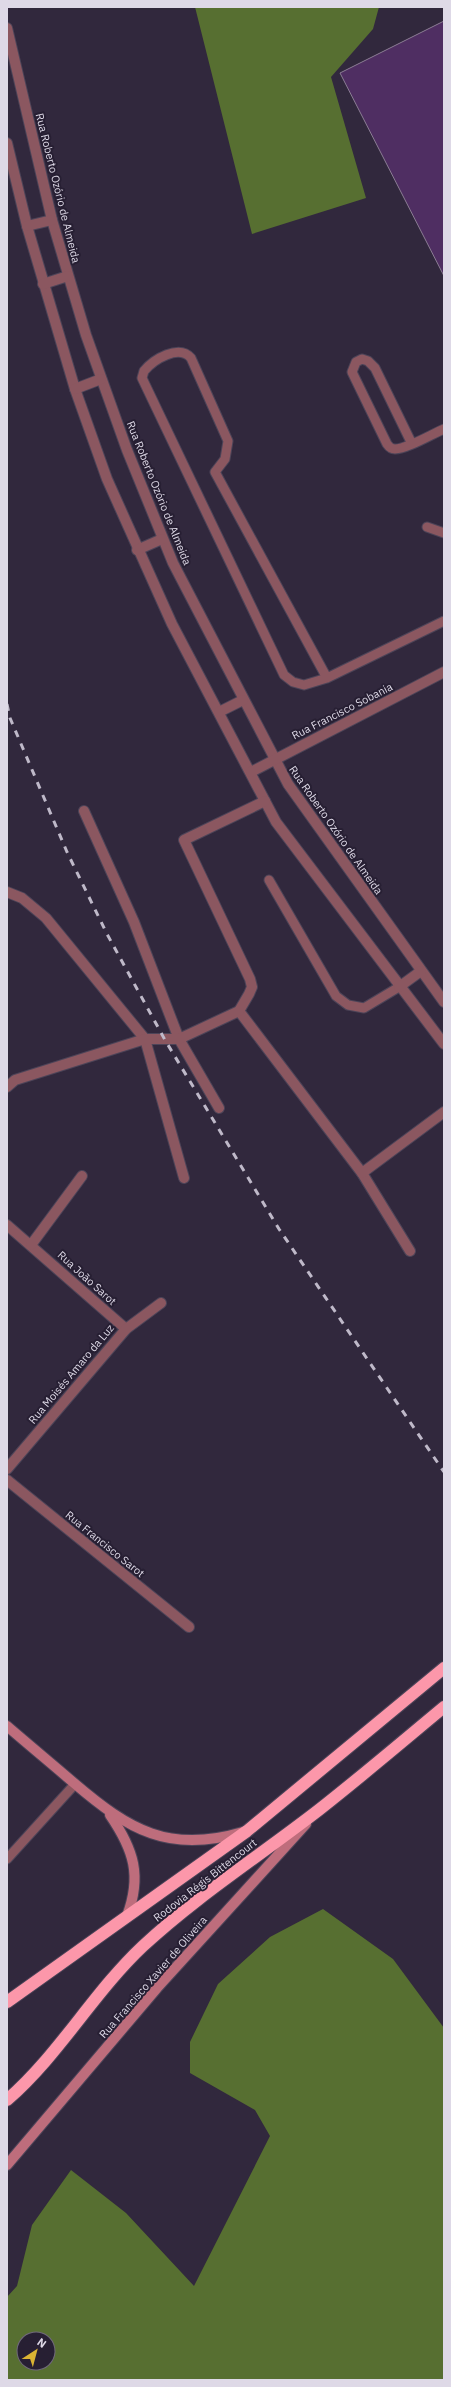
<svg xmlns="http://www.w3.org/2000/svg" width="451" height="2387" font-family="'IBM Plex Sans',sans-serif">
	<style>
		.forest { fill: #576f31; fill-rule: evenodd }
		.building { fill: #4f2e62; stroke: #8b7d94 }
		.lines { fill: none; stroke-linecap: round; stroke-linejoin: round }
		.lane-casing { stroke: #4d4458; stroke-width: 11 }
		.street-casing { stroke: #4d4458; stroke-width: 12 }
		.secondary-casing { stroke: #4d4458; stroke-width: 12 }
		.highway-casing { stroke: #4d4458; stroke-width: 14 }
		.lane { stroke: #8b5760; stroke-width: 9 }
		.street { stroke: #8b5760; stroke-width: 10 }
		.secondary { stroke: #be6d7c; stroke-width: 10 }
		.highway { stroke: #fc97aa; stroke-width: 12 }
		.rail { stroke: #bfb9c9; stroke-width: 3; stroke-dasharray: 7 7; stroke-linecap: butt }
		.labels { text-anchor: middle; stroke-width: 4; stroke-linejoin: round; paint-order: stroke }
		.street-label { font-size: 11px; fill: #ded9e7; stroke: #271f33 }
	</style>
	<rect width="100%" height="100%" fill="#31283d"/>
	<g class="forest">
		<polygon points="195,7 379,7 373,29 331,77 366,198 252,234"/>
		<path d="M323 1909 393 1959 444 2028V2380H7V2297L17 2286 32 2225 71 2170 126 2213 194 2286 270 2136 255 2110 190 2073V2042L218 1984 270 1937ZM24 2339H48V2363H24Z"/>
	</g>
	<polygon class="building" points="444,21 444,276 340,73"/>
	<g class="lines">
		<g class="lane-casing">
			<g id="lane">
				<path d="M412 444 375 368 368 361 362 359 356 362 352 372 387 444C389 447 391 449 395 449 407 449 432 434 444 429"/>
				<polyline points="427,527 444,533"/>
				<path d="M327 678 215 472 225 459 228 441 191 358C179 344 154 359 144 371L142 378 284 675 293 682 304 685 327 678 444 621"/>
				<polyline points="269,880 336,996 348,1005 364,1008 399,987"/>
				<polyline points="7,1859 75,1784"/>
			</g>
		</g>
		<g class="street-casing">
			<g id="street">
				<polyline points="7,28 52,220 86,335 127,450 173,563 288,784 444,1002"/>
				<polyline points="7,143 27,226 75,389 107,479 172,624 276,822 444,1044"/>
				<polyline points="27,226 52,220"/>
				<polyline points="43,284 68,276"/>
				<polyline points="75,389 101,379"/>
				<polyline points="137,550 162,539"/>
				<polyline points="219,712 243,700"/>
				<polyline points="251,772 444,672"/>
				<polyline points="84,811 134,922 179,1039 219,1108"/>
				<polyline points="7,892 22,898 46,918 145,1039 184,1178"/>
				<polyline points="399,987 421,971"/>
				<polyline points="239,1011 362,1173 410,1251"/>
				<polyline points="7,1087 15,1080 145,1039 179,1039 239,1011 249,994 252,987 250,979 184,840 265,801"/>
				<polyline points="362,1173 444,1112"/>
				<polyline points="7,1225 126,1329"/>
				<polyline points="31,1245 82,1176"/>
				<polyline points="7,1469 126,1329 161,1303"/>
				<polyline points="7,1480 189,1627"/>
			</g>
		</g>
		<g class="secondary-casing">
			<g id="secondary">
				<path d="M7 1726C29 1745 52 1764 74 1783 129 1830 169 1854 243 1832"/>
				<path d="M110 1815C134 1850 142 1876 127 1916"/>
				<polyline points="7,2165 157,1988 306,1824"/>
			</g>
		</g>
		<g class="highway-casing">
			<g id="highway">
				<polyline points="7,2002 247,1831 444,1668"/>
				<path d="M7 2100C59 2055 93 1993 143 1946 198 1895 261 1855 320 1809 362 1776 403 1741 444 1707"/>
			</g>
		</g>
		<use href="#lane" class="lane"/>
		<use href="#street" class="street"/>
		<use href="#secondary" class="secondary"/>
		<use href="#highway" class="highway"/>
		<polyline class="rail" points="7,704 10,718 67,852 107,934 165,1040 279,1229 444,1472"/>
	</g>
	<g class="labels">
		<g class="street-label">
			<text transform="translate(58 188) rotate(76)" y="4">Rua Roberto Ozório de Almeida</text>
			<text transform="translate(159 493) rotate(68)" y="4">Rua Roberto Ozório de Almeida</text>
			<text transform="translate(342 711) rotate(-27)" y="4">Rua Francisco Sobania</text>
			<text transform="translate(336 830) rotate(55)" y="4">Rua Roberto Ozório de Almeida</text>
			<text transform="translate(87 1278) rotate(42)" y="4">Rua João Sarot</text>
			<text transform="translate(71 1374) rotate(-50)" y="4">Rua Moisés Amaro da Luz</text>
			<text transform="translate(105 1544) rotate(39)" y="4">Rua Francisco Sarot</text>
			<text transform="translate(205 1880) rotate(-38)" y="4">Rodovia Régis Bittencourt</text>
			<text transform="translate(153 1977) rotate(-49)" y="4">Rua Francisco Xavier de Oliveira</text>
		</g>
	</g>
	<rect width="451" height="2387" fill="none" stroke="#ded9e7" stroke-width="16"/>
	<g transform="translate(36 2351) rotate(36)"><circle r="19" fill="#271f33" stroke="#70697b"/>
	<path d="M0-3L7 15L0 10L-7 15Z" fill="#dab333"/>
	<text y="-6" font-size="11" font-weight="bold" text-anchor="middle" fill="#ded9e7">N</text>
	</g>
</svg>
